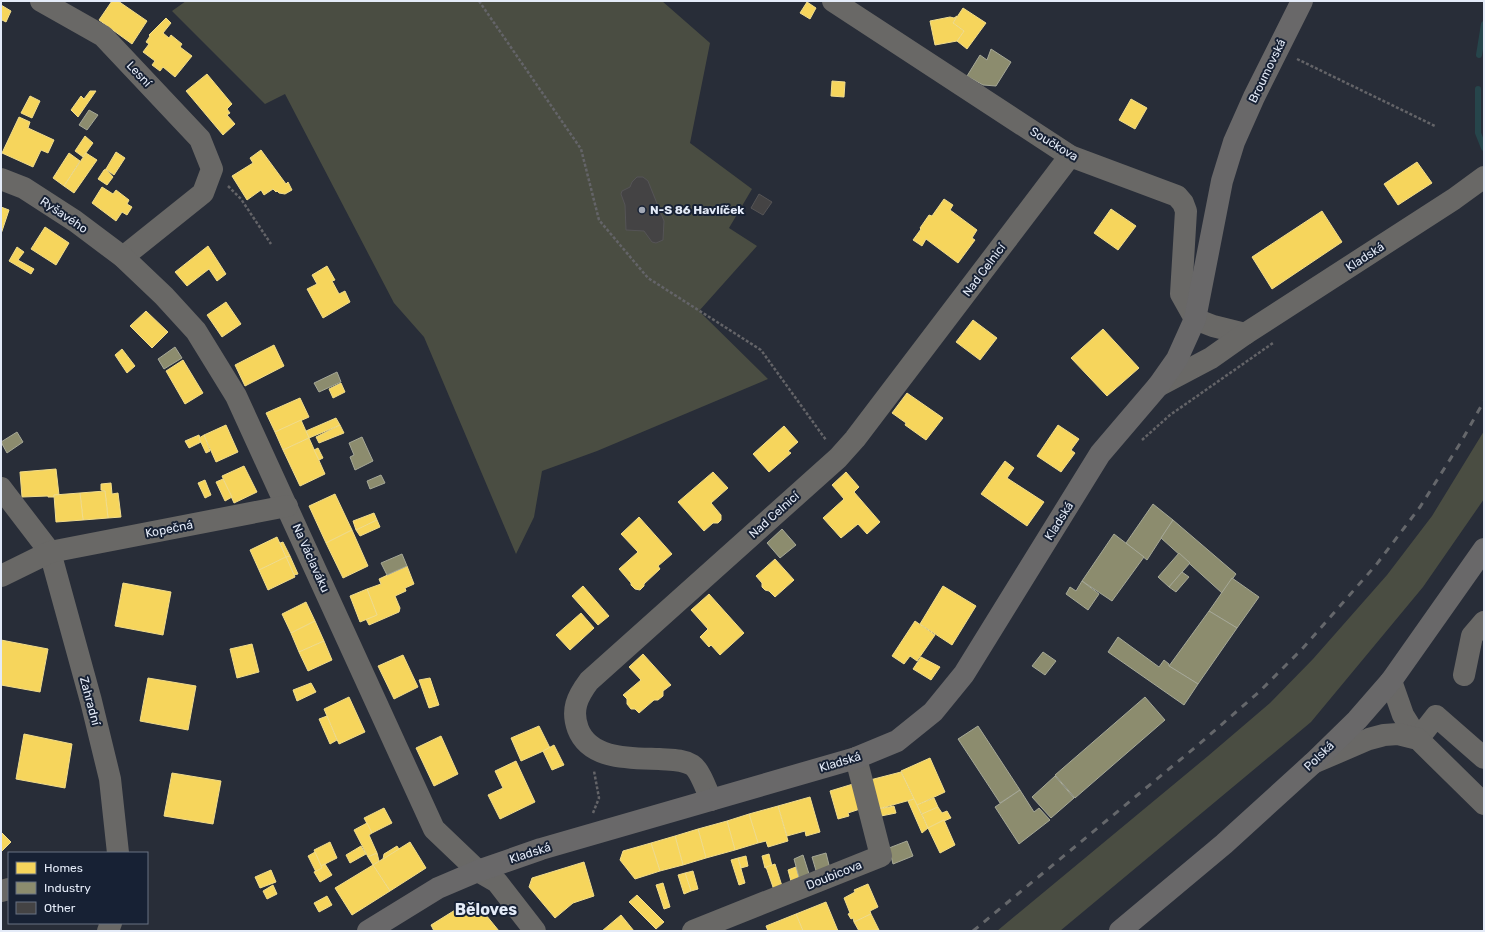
<svg xmlns="http://www.w3.org/2000/svg" width="1485" height="932" font-family="Rubik,sans-serif">
	<style>
		.green { fill: #4a4d42 }
		.homes { fill: #f6d55c; stroke: #f1dc8b }
		.industry { fill: #8c8c6e; stroke: #a6a897 }
		.lines { fill: none; stroke-linecap: round; stroke-linejoin: round }
		.stream { stroke: #26454b; stroke-width: 6 }
		.building { fill: #444344; stroke: #555456 }
		.path { stroke: #646468; stroke-width: 2.5; stroke-dasharray: 3 2; stroke-linecap: butt }
		.minor { stroke: #696866; stroke-width: 22 }
		.major { stroke: #696869; stroke-width: 22 }
		.rail { stroke: #65676b; stroke-width: 3; stroke-dasharray: 7 7; stroke-linecap: butt }
		.poi-dot { fill: #a2a8b5; stroke: #172134; stroke-width: 1.5 }
		.labels { text-anchor: middle; stroke-width: 4; stroke-linejoin: round; paint-order: stroke }
		.street-label { font-size: 12px; fill: #e4ebf8; stroke: #172134 }
		.poi-label { font-size: 12px; font-weight: bold; fill: #e4ebf8; stroke: #172134; text-anchor: start }
		.district-label { font-size: 16px; font-weight: bold; fill: #e4ebf8; stroke: #172134 }
	</style>
	<rect width="100%" height="100%" fill="#282d38"/>
	<g class="green">
		<polygon points="186,1 662,1 710,43 690,143 752,189 729,228 757,246 699,311 768,379 597,451 542,471 534,517 516,554 424,337 394,303 285,94 265,104 172,11"/>
		<polygon points="1484,431 1484,499 1423,587 1311,722 1060,931 997,931 1208,756 1270,703 1313,659 1387,575 1432,516"/>
	</g>
	<g class="homes">
		<polygon points="112,1 118,1 147,21 132,44 99,20"/>
		<polygon points="807,2 816,8 810,19 800,13"/>
		<polygon points="1,5 11,11 6,22 2,20 1,22"/>
		<polygon points="963,8 986,23 967,49 957,41 964,31 953,23"/>
		<polygon points="957,16 953,23 964,31 957,41 935,45 930,21 950,17 954,18"/>
		<polygon points="166,18 171,23 163,33 169,38 171,35 182,44 180,47 192,56 175,77 163,67 160,71 152,65 155,61 143,52 149,44 146,42 150,36 149,35"/>
		<polygon points="207,74 232,104 227,109 230,113 227,115 235,124 223,135 186,91"/>
		<polygon points="832,81 845,82 844,97 831,96"/>
		<polygon points="90,91 96,91 78,117 71,110 81,96 84,99"/>
		<polygon points="30,96 40,101 32,118 21,113"/>
		<polygon points="1131,99 1147,108 1135,129 1119,120"/>
		<polygon points="19,117 30,122 28,128 54,140 48,153 41,150 33,167 2,153"/>
		<polygon points="85,136 93,143 83,157 75,151"/>
		<polygon points="261,150 286,184 288,182 292,190 285,194 279,193 277,191 276,192 273,189 264,195 261,190 247,200 232,176 253,163 250,158"/>
		<polygon points="116,152 125,158 114,175 106,169"/>
		<polygon points="69,153 80,161 64,186 53,178"/>
		<polygon points="86,153 97,160 74,193 64,186"/>
		<polygon points="1417,162 1432,183 1398,205 1384,184"/>
		<polygon points="106,169 113,177 107,185 98,179 104,170"/>
		<polygon points="102,187 113,194 116,190 129,200 127,204 132,207 127,215 122,212 116,221 92,203"/>
		<polygon points="944,199 953,205 950,210 977,230 972,238 975,240 958,263 926,239 922,246 913,240 921,229 920,228 929,215 932,216"/>
		<polygon points="1,207 9,210 1,234"/>
		<polygon points="1111,209 1136,226 1118,250 1094,233"/>
		<polygon points="1322,211 1342,242 1272,289 1252,257"/>
		<polygon points="45,227 69,243 56,265 31,249"/>
		<polygon points="208,246 226,274 217,281 209,269 187,286 175,272"/>
		<polygon points="17,247 24,252 18,260 34,269 31,274 9,261"/>
		<polygon points="327,266 335,280 332,281 339,294 345,291 350,302 323,318 307,289 317,284 312,275"/>
		<polygon points="226,302 241,324 222,337 207,315"/>
		<polygon points="146,311 168,332 152,348 130,326"/>
		<polygon points="973,320 997,338 980,360 956,342"/>
		<polygon points="1103,329 1139,368 1107,396 1071,358"/>
		<polygon points="274,345 284,366 245,386 235,365"/>
		<polygon points="122,349 135,366 127,373 115,355"/>
		<polygon points="183,360 203,393 185,404 166,371"/>
		<polygon points="341,383 345,392 333,398 329,389"/>
		<polygon points="907,393 943,418 926,440 905,425 906,423 892,413"/>
		<polygon points="300,398 309,417 275,432 266,413"/>
		<polygon points="336,418 340,425 309,438 306,431"/>
		<polygon points="301,420 309,438 283,450 275,432"/>
		<polygon points="226,425 238,452 216,462 204,435"/>
		<polygon points="340,425 344,433 319,443 316,437"/>
		<polygon points="1058,425 1079,439 1071,450 1075,453 1061,472 1037,456"/>
		<polygon points="784,426 798,442 788,451 791,453 769,472 753,454"/>
		<polygon points="199,435 201,442 189,448 185,441"/>
		<polygon points="204,435 210,451 206,453 199,438"/>
		<polygon points="309,438 325,474 300,486 283,450"/>
		<polygon points="318,448 323,458 319,460 314,450"/>
		<polygon points="1005,461 1014,468 1007,478 1044,502 1027,526 981,494"/>
		<polygon points="244,466 257,492 234,503 222,476"/>
		<polygon points="56,469 59,495 54,495 54,497 48,497 48,496 22,497 20,472"/>
		<polygon points="713,472 728,488 711,503 721,515 721,520 718,523 713,523 704,531 678,502"/>
		<polygon points="846,472 859,487 854,492 880,522 867,534 858,524 841,538 823,518 844,499 832,485"/>
		<polygon points="223,479 232,497 225,501 216,482"/>
		<polygon points="205,480 211,495 205,498 198,483"/>
		<polygon points="111,483 112,494 118,493 121,517 108,518 105,491 101,490 101,484"/>
		<polygon points="105,491 108,518 83,520 80,493"/>
		<polygon points="80,493 83,520 56,522 54,495"/>
		<polygon points="335,494 352,530 326,543 309,506"/>
		<polygon points="374,513 377,520 356,530 353,521"/>
		<polygon points="639,517 672,554 658,566 660,569 644,584 644,586 640,590 635,589 631,585 631,583 619,569 638,552 621,534"/>
		<polygon points="377,520 380,527 360,536 356,530"/>
		<polygon points="352,530 368,566 343,578 326,543"/>
		<polygon points="277,537 286,557 259,570 250,550"/>
		<polygon points="283,542 290,556 286,557 280,543"/>
		<polygon points="290,556 298,574 294,575 286,557"/>
		<polygon points="286,557 295,577 268,590 259,570"/>
		<polygon points="775,559 794,580 775,597 769,591 765,590 762,587 762,583 756,576"/>
		<polygon points="407,566 414,584 405,588 406,591 395,596 400,608 399,612 369,625 366,619 377,615 367,589 381,584 379,579"/>
		<polygon points="123,583 171,592 163,635 115,626"/>
		<polygon points="583,586 609,616 598,625 572,596"/>
		<polygon points="943,586 976,606 952,645 920,624"/>
		<polygon points="367,589 377,615 360,622 350,596"/>
		<polygon points="709,594 744,633 720,655 711,645 709,647 700,637 708,629 691,610"/>
		<polygon points="306,602 315,621 291,633 282,614"/>
		<polygon points="581,613 594,628 570,650 556,635"/>
		<polygon points="315,621 324,641 299,652 291,633"/>
		<polygon points="915,621 935,635 917,661 910,656 904,664 892,656"/>
		<polygon points="1,640 48,649 40,692 1,685"/>
		<polygon points="324,641 332,660 308,671 299,652"/>
		<polygon points="252,644 259,672 237,678 230,649"/>
		<polygon points="643,654 671,685 663,691 663,696 658,700 654,700 639,713 635,709 631,709 627,704 627,699 623,695 641,680 629,667"/>
		<polygon points="403,655 418,687 394,699 378,666"/>
		<polygon points="921,657 940,667 931,680 913,669"/>
		<polygon points="148,678 196,686 188,730 140,721"/>
		<polygon points="430,678 439,705 429,708 419,680"/>
		<polygon points="311,683 316,692 297,701 293,690"/>
		<polygon points="349,697 365,732 339,744 324,709"/>
		<polygon points="327,716 337,740 330,744 319,719"/>
		<polygon points="539,726 550,748 521,761 511,738"/>
		<polygon points="24,734 72,744 65,788 16,779"/>
		<polygon points="441,736 458,774 434,786 416,748"/>
		<polygon points="554,745 564,765 552,770 543,751"/>
		<polygon points="930,758 945,792 917,805 901,771"/>
		<polygon points="516,761 535,802 500,819 488,795 503,788 495,771"/>
		<polygon points="901,772 914,799 878,809 870,780"/>
		<polygon points="172,773 221,781 213,824 164,816"/>
		<polygon points="853,784 860,809 848,813 849,816 838,819 830,791"/>
		<polygon points="810,797 820,832 806,836 805,831 787,836 778,806"/>
		<polygon points="934,798 938,807 922,814 917,805"/>
		<polygon points="914,799 928,828 922,833 908,801"/>
		<polygon points="778,806 788,841 768,847 766,841 758,843 749,814"/>
		<polygon points="894,806 896,813 881,816 878,809"/>
		<polygon points="938,807 942,813 947,811 951,818 944,821 944,820 928,828 922,814"/>
		<polygon points="384,808 392,823 372,833 364,818"/>
		<polygon points="749,814 758,843 735,850 727,821"/>
		<polygon points="944,820 955,845 940,853 928,828"/>
		<polygon points="727,821 735,850 706,858 698,829"/>
		<polygon points="367,823 372,833 369,835 377,853 368,857 354,830"/>
		<polygon points="698,829 706,858 683,865 675,836"/>
		<polygon points="1,832 11,842 1,852"/>
		<polygon points="675,836 683,865 660,871 651,843"/>
		<polygon points="330,842 337,858 321,866 314,850"/>
		<polygon points="410,842 426,868 390,891 373,865"/>
		<polygon points="651,843 660,871 635,879 620,860 623,851"/>
		<polygon points="361,846 366,854 350,863 346,855"/>
		<polygon points="397,846 399,849 383,859 384,854"/>
		<polygon points="315,852 322,868 316,872 308,856"/>
		<polygon points="377,853 379,861 373,865 368,857"/>
		<polygon points="769,854 772,866 765,868 762,856"/>
		<polygon points="746,856 748,866 741,868 738,858"/>
		<polygon points="738,858 745,883 739,885 731,860"/>
		<polygon points="584,862 594,896 573,903 555,918 529,887 532,878"/>
		<polygon points="325,864 332,875 320,882 314,872 322,868 321,866"/>
		<polygon points="775,864 782,886 774,890 766,867"/>
		<polygon points="373,865 390,891 352,915 335,888"/>
		<polygon points="796,867 800,881 792,885 788,870"/>
		<polygon points="271,870 276,882 260,888 255,877"/>
		<polygon points="693,871 698,889 691,891 685,873"/>
		<polygon points="685,873 691,891 684,894 678,875"/>
		<polygon points="663,883 670,907 664,909 656,885"/>
		<polygon points="868,884 878,907 870,911 871,914 854,922 853,918 851,919 848,914 850,913 844,898 855,892 854,890"/>
		<polygon points="273,885 277,894 267,899 263,891"/>
		<polygon points="637,895 664,922 656,929 629,902"/>
		<polygon points="327,896 332,905 319,912 314,903"/>
		<polygon points="468,902 477,904 499,931 434,931 431,925"/>
		<polygon points="826,902 838,931 803,931 796,914"/>
		<polygon points="796,914 803,931 768,931 766,926"/>
		<polygon points="871,914 879,930 859,931 854,922"/>
		<polygon points="621,915 634,931 602,931"/>
	</g>
	<g class="industry">
		<polygon points="991,49 1011,62 996,86 983,85 967,76 980,55 987,60"/>
		<polygon points="89,110 98,115 87,130 79,125"/>
		<polygon points="175,347 182,358 164,369 158,359"/>
		<polygon points="337,372 341,382 319,392 314,383"/>
		<polygon points="17,432 23,442 7,453 1,442"/>
		<polygon points="362,437 373,461 355,470 350,457 354,455 349,443"/>
		<polygon points="381,475 385,483 370,489 367,481"/>
		<polygon points="1153,504 1173,520 1147,560 1126,543"/>
		<polygon points="1173,520 1236,574 1222,593 1161,538"/>
		<polygon points="782,529 796,545 780,558 767,543"/>
		<polygon points="1114,534 1144,557 1112,601 1082,581"/>
		<polygon points="1179,553 1190,563 1169,587 1158,577"/>
		<polygon points="402,554 407,566 387,575 381,563"/>
		<polygon points="1182,572 1189,577 1176,592 1169,587"/>
		<polygon points="1232,578 1259,597 1237,628 1209,611"/>
		<polygon points="1082,581 1099,594 1088,610 1066,594 1070,587 1076,591"/>
		<polygon points="1209,611 1237,628 1198,684 1169,666"/>
		<polygon points="1118,637 1159,667 1164,660 1169,664 1169,666 1198,684 1184,705 1108,652"/>
		<polygon points="1043,652 1056,661 1045,675 1032,666"/>
		<polygon points="1145,697 1165,720 1075,798 1055,775"/>
		<polygon points="978,726 1020,790 1000,803 958,739"/>
		<polygon points="1055,776 1074,798 1051,818 1032,797"/>
		<polygon points="1020,790 1034,812 1039,808 1050,820 1019,844 995,807"/>
		<polygon points="907,841 913,856 893,864 889,848"/>
		<polygon points="826,853 830,869 817,874 812,857"/>
		<polygon points="803,855 810,877 800,881 794,859"/>
	</g>
	<g class="lines">
		<g class="stream">
			<polyline points="1479,55 1484,24"/>
			<polyline points="1478,89 1478,133 1484,148"/>
		</g>
	</g>
	<g class="building">
		<polygon points="637,177 643,177 648,181 664,221 663,240 656,243 652,242 644,231 626,230 625,205 621,194 622,191 630,187 632,182"/>
		<polygon points="759,194 772,202 763,215 751,208"/>
	</g>
	<g class="lines">
		<g class="path">
			<polyline points="479,1 581,149 599,220 648,278 761,350 826,440"/>
			<polyline points="1297,59 1435,126"/>
			<polyline points="228,186 241,199 271,244"/>
			<polyline points="1142,440 1170,415 1273,343"/>
			<polyline points="593,813 599,798 594,771"/>
		</g>
		<g class="minor">
			<polyline points="41,1 103,36 200,139 212,169 203,193 123,257"/>
			<polyline points="833,1 1070,156 1177,196 1183,203 1186,211 1181,294 1195,319 1213,326 1245,334"/>
			<polyline points="1,179 24,188 75,221 123,257 164,296 196,331 236,396 434,829 478,871 497,882 535,931"/>
			<polyline points="1158,386 1211,358 1245,334 1454,199 1484,177"/>
			<polyline points="1,488 50,552 91,701 110,779 118,853"/>
			<polyline points="1,576 50,552 287,506"/>
			<polyline points="1464,675 1472,636 1484,622"/>
			<polyline points="1391,681 1403,715 1418,739"/>
			<polyline points="1418,739 1436,716 1484,758"/>
			<polyline points="1313,763 1369,739 1384,735 1398,734 1418,739 1484,804"/>
			<path d="M711 800C707 791 700 770 692 765 682 759 670 760 659 759 631 758 590 760 578 729 571 710 577 697 589 681L838 458 855 439 1070 156"/>
			<polyline points="1,891 9,889"/>
			<polyline points="108,931 111,923"/>
			<polyline points="693,931 881,856 856,758"/>
		</g>
		<g class="major">
			<polyline points="368,931 438,888 478,871 541,849 856,758 897,741 933,712 964,674 1100,454 1158,386 1177,359 1195,319 1222,181 1234,142 1254,97 1302,1"/>
			<polyline points="1120,931 1224,844 1313,763 1357,720 1391,681 1484,549"/>
		</g>
		<polyline class="rail" points="973,931 1198,745 1259,692 1302,649 1376,565 1420,507 1461,442 1484,401"/>
	</g>
	<circle class="poi-dot" cx="642" cy="210" r="4"/>
	<g class="labels">
		<g class="street-label">
			<text transform="translate(1267 71) rotate(-64)" y="4">Broumovská</text>
			<text transform="translate(139 74) rotate(47)" y="4">Lesní</text>
			<text transform="translate(1054 144) rotate(31)" y="4">Součkova</text>
			<text transform="translate(64 215) rotate(34)" y="4">Ryšavého</text>
			<text transform="translate(1365 257) rotate(-33)" y="4">Kladská</text>
			<text transform="translate(984 270) rotate(-53)" y="4">Nad Celnicí</text>
			<text transform="translate(774 515) rotate(-42)" y="4">Nad Celnicí</text>
			<text transform="translate(1059 521) rotate(-58)" y="4">Kladská</text>
			<text transform="translate(169 529) rotate(-11)" y="4">Kopečná</text>
			<text transform="translate(311 558) rotate(66)" y="4">Na Václaváku</text>
			<text transform="translate(90 701) rotate(75)" y="4">Zahradní</text>
			<text transform="translate(1319 756) rotate(-44)" y="4">Polská</text>
			<text transform="translate(840 762) rotate(-17)" y="4">Kladská</text>
			<text transform="translate(530 853) rotate(-18)" y="4">Kladská</text>
			<text transform="translate(834 875) rotate(-22)" y="4">Doubicova</text>
		</g>
		<g class="poi-label">
			<text x="650" y="214">N-S 86 Havlíček</text>
		</g>
		<g class="district-label">
			<text x="486" y="915">Běloves</text>
		</g>
	</g>
	<rect width="1485" height="932" fill="none" stroke="#e4ebf8" stroke-width="4"/>
	<rect x="8" y="852" width="140" height="72" fill="#172134" stroke="#697282"/>
	<rect x="16" y="862" width="20" height="12" fill="#f6d55c" stroke="#697282"/>
	<text x="44" y="872" font-size="12" fill="#e4ebf8">Homes</text>
	<rect x="16" y="882" width="20" height="12" fill="#8c8c6e" stroke="#697282"/>
	<text x="44" y="892" font-size="12" fill="#e4ebf8">Industry</text>
	<rect x="16" y="902" width="20" height="12" fill="#444344" stroke="#697282"/>
	<text x="44" y="912" font-size="12" fill="#e4ebf8">Other</text>
</svg>
